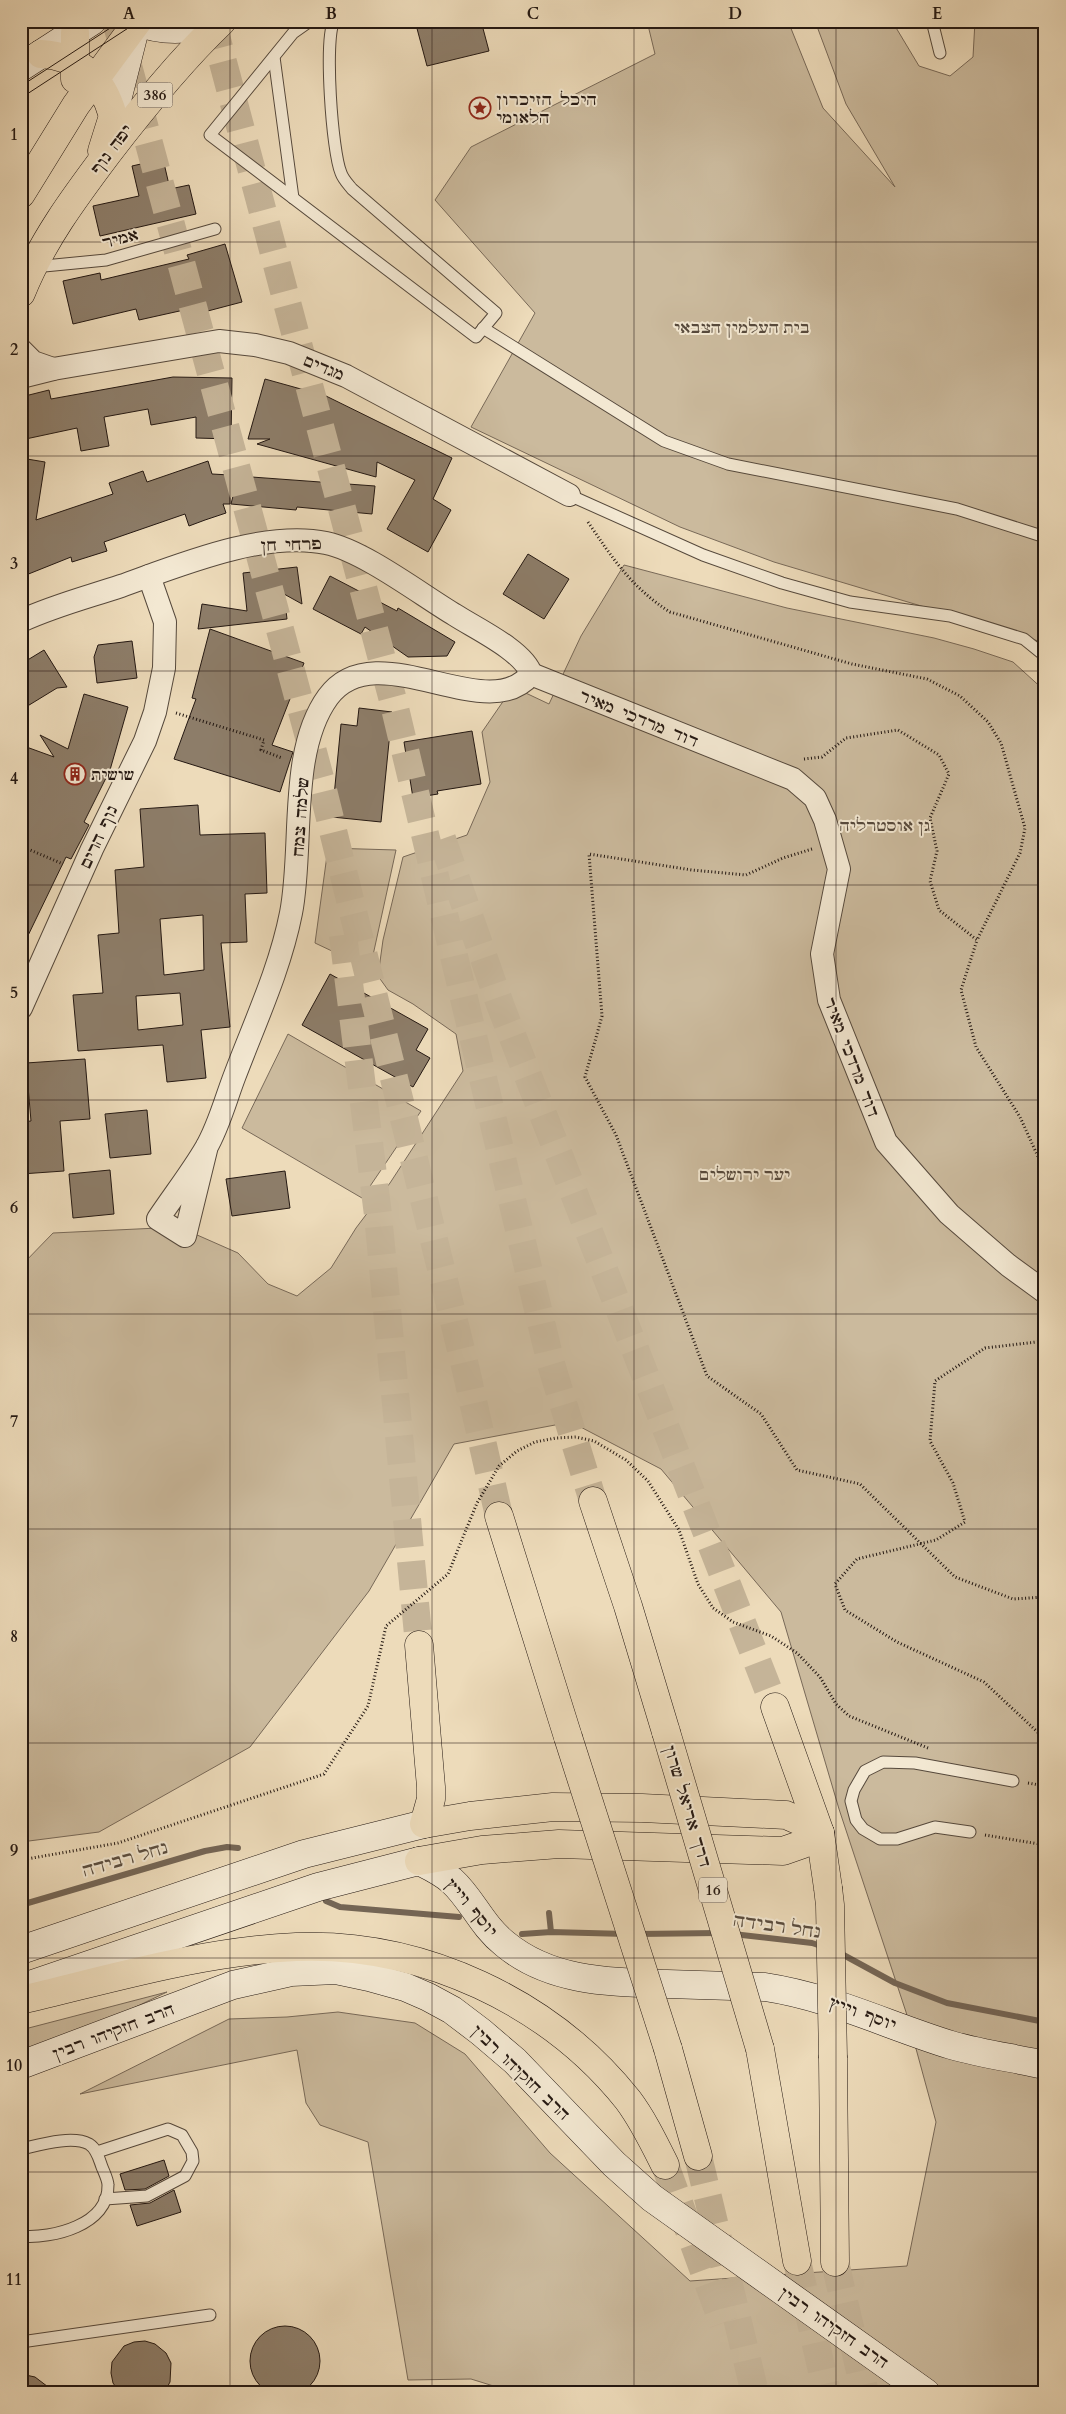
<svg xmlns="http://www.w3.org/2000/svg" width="1066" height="2414" font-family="Cardo,'Frank Ruhl Libre',serif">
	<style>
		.green { fill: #cbba9d; stroke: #786958 }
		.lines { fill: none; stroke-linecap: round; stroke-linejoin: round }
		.stream { stroke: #746555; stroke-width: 6 }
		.building { fill: #8d7d69; stroke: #241812; fill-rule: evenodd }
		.highway-tunnel { stroke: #c5b498; stroke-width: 28; stroke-dasharray: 28 14; stroke-linecap: butt }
		.lane-casing { stroke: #56493c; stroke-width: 13 }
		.street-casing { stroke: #56493c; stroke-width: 24 }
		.secondary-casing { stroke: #241812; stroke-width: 29 }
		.primary-casing { stroke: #241812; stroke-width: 29 }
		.highway-casing { stroke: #241812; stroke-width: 29 }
		.path { stroke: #241812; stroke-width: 3; stroke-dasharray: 1 2.5; stroke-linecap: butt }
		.lane { stroke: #f3e8d2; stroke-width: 11 }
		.street { stroke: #f3e8d2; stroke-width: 22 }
		.secondary { stroke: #f3e8d2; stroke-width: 28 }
		.primary { stroke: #eddbba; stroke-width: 28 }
		.highway { stroke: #eddbba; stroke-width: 28 }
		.tram { stroke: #241812; stroke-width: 1 }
		.highway-bridge-casing { stroke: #241812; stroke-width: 29; stroke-linecap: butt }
		.highway-bridge { stroke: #eddbba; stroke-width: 28 }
		.grid { fill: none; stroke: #241812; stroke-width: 1; stroke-opacity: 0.55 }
		.labels { text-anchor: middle; stroke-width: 4; stroke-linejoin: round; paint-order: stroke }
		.shield { fill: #f3e8d2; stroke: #62564c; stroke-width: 1 }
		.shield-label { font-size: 15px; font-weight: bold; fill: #241812 }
		.poi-label { font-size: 16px; fill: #241812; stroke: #f3e8d2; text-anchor: start }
		.street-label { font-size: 16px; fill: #241812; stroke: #f3e8d2 }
		.park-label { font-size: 16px; font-style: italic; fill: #56493c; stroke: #f3e8d2 }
		.water-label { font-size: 18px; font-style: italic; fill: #594c3e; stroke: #f3e8d2 }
		.neatline { fill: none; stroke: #241812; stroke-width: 2 }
		.grid-label { font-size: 16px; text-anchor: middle; font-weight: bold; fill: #241812 }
	</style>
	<rect width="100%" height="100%" fill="#eddbba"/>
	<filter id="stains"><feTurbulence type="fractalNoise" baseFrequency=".004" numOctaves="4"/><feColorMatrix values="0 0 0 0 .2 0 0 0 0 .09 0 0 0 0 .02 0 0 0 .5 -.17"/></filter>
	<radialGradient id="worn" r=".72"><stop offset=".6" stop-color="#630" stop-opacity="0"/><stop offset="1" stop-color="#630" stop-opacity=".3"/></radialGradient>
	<g class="green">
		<polygon points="647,21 788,21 823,108 895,187 846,104 815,21 892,21 919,66 950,76 973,57 975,21 1045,21 1045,643 774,562 680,527 471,427 535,313 435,200 471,147 655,54"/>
		<polygon points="624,565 787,608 934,638 974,649 1013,662 1045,691 1045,934 1039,1012 1045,1042 1045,2393 516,2393 471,2379 408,2380 368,2142 320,2125 306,2103 297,2050 80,2094 229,2019 287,2017 338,2012 415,2023 465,2054 550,2153 690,2281 907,2266 936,2122 906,2012 839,1809 781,1612 661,1469 571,1422 454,1444 369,1591 250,1747 99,1832 21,1842 21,1266 53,1233 179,1227 238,1253 268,1284 297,1296 331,1268 356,1228 390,1183 463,1071 456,1034 413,1004 388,990 378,976 383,940 403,857 467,835 490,782 482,732 513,687 549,704 581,636"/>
		<polygon points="328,848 396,850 370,969 315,943"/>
		<polygon points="288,1034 421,1111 362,1198 242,1128"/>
		<polygon points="167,1992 83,2032 21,2055 21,2030"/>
	</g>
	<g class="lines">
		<g class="stream">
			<polyline points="326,1901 340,1907 459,1917"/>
			<polyline points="21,1905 205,1851 227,1847 238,1848"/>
			<polyline points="549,1913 551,1932"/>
			<polyline points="522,1934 551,1932 626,1934"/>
			<polyline points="638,1934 718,1933"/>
			<polyline points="733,1934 812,1943 824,1947"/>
			<polyline points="838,1952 895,1983 947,2003 1045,2022"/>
		</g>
	</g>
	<g class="building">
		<polygon points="415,21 481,21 489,51 427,66"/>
		<polygon points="163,159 170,189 189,185 196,214 100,236 93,206 139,196 132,166"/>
		<polygon points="225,244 242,302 204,312 202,306 139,320 136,309 73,324 63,281 100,273 101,280 189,259 187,255"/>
		<polygon points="173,377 232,378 231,439 196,438 196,417 151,425 148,409 104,417 109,446 81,451 77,428 21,440 21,397 49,390 51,399"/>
		<polygon points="265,379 326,396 452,458 433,499 451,510 428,552 387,529 415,480 377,462 376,477 257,444 270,439 248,439"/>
		<polygon points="21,458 45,462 36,520 113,494 109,483 143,471 147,482 208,461 212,474 230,475 230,504 223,504 226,513 205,520 189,526 185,514 104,542 107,551 72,562 71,557 21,577"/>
		<polygon points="238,476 375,486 372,514 297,507 296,510 231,504"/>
		<polygon points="528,554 569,579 544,619 503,594"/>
		<polygon points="297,567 302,604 284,594 287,619 198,629 202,604 247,611 243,573"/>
		<polygon points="330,576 397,611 398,608 455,642 447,656 408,657 365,627 361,634 313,609"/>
		<polygon points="210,629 304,663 272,745 293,752 280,792 174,759 196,699 192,698"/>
		<polygon points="132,641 137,678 97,683 94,657 98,645"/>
		<polygon points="44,650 67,687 57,688 21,710 21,664"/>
		<polygon points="84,694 128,707 110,770 84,822 89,825 71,859 66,857 21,950 21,745 54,757 40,735 68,749"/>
		<polygon points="359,708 392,712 381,822 332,817 341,724 357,726"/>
		<polygon points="472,731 481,784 437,791 438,794 413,798 404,742"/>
		<path d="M198 805 200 835 265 833 267 893 245 894 247 942 221 943 230 1027 201 1030 206 1078 167 1082 163 1045 78 1051 73 995 103 993 98 935 119 933 115 870 144 867 140 809ZM203 915 204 970 164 975 160 919ZM180 993 183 1025 138 1030 136 996Z"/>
		<polygon points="330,974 428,1029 416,1050 430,1058 413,1087 302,1025"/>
		<polygon points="85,1059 90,1119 60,1121 64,1171 21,1174 21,1122 31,1121 26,1063"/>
		<polygon points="147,1110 151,1154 110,1158 105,1114"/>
		<polygon points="110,1170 114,1214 73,1218 69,1174"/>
		<polygon points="285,1171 290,1208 232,1216 226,1179"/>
		<polygon points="164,2160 169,2176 145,2189 125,2190 120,2174"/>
		<polygon points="174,2190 181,2212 137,2226 130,2205 150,2203"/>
		<circle cx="285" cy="2361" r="35"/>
		<polygon points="145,2341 155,2344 166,2353 171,2363 170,2382 164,2393 120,2393 113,2383 111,2373 112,2362 124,2346 134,2342"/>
		<polygon points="21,2374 35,2377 56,2393 21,2393"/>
	</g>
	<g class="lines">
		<g class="highway-tunnel">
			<polyline points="116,21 320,778 465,1366 499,1516"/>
			<polyline points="212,21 394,704 551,1364 593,1501"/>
			<polyline points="442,839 501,1007 775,1707"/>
			<polyline points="343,935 378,1215 419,1645"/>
			<polyline points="698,2156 755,2393"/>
			<polyline points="665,2165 723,2323"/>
			<polyline points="797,2261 827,2393"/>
			<polyline points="835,2262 865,2393"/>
		</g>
		<g class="lane-casing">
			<g id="lane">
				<path d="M310 21 293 33 210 135 476 337 496 313 352 189C348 184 343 179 341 173 332 152 324 39 334 21"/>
				<polyline points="932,21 940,53"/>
				<polyline points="274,57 293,198"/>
				<polyline points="34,267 106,260 215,229"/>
				<polyline points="483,328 664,441 728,464 957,509 1045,537"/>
				<polyline points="569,495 703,555 782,583 850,602 950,616 1024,639 1045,656"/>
				<polyline points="970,1832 935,1827 897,1839 880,1839 863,1829 856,1820 851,1801 854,1790 865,1771 883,1762 915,1763 1013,1781"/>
				<path d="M21 2149C39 2145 72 2135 89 2144 97 2149 99 2159 102 2167 104 2172 108 2180 108 2185 109 2225 52 2239 21 2236"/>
				<polyline points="97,2152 168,2129 182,2135 192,2152 193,2161 185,2176 147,2196 105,2199"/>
				<polyline points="21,2342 210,2315"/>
			</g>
		</g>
		<g class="street-casing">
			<g id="street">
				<polyline points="21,350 33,362 53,369"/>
				<polyline points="21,377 53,369 219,341 255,345 289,353 346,376 569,495"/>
				<path d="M21 621C53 606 88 597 121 586 180 565 264 530 326 543 364 551 420 594 455 615 475 628 524 651 531 674"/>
				<polyline points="531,674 793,779 815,798 825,820 839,869 822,954 829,1000 886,1142 949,1214 1008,1265 1045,1292"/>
				<polyline points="21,1008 92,849 145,741 155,712 164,668 165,622 149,576"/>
				<path d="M207 1146 185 1236 158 1219C174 1195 192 1172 206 1148 219 1126 226 1098 235 1075 255 1022 280 969 291 913 304 847 288 752 328 697 376 631 487 729 531 674"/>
			</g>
		</g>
		<g class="secondary-casing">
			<g id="secondary">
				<path d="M134 21C162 32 188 32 217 21"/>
				<polyline points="21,67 92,21"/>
				<polyline points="113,116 137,21"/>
				<polyline points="21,1950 304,1854 424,1824"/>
				<path d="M21 1988 318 1887 419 1861C431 1867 442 1872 452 1881 472 1899 481 1925 505 1944 551 1982 610 1982 667 1984 700 1985 733 1986 765 1987 831 1997 889 2026 951 2045 982 2054 1014 2058 1045 2065"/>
				<polyline points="21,2065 233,1985 291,1972 336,1970 369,1977 405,1987 428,1997 452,2010 481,2032 515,2061 614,2164 652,2198 926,2393"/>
			</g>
		</g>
		<g class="primary-casing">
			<g id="primary">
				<polyline points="75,33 75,79"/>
				<path d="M41 54C80 56 103 80 113 116L102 151"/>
				<polyline points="21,194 76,105 138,21"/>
				<path d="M21 293C42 241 74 198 107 154 143 107 180 61 222 21"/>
			</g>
		</g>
		<g class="highway-casing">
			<g id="highway">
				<polyline points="593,1501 628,1606 666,1732"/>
				<polyline points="499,1516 568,1737"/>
				<polyline points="419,1645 431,1787 431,1799 424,1824 470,1816 553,1807 642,1808 786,1815 809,1825 820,1833"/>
				<polyline points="775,1707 820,1833 828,1888"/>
				<polyline points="419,1861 482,1850 559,1844 783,1851 803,1844 820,1833"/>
				<path d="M21 2000C111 1979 203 1951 296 1947 422 1942 550 2002 628 2100 643 2120 654 2143 665 2165"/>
				<polyline points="668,2049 698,2156"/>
				<polyline points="760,2049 797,2261"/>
				<polyline points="833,2058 835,2262"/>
			</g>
		</g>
		<g class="path">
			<path d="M588 522C613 559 632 588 670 612L852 664 927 679 960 696 988 722 1001 743 1025 828 1020 853 977 940"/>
			<polyline points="176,713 264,740 261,750 282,758"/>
			<polyline points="804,759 822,757 846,738 898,730 939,755 949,774 930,818 937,851 930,881 939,910 977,940 961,990 976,1047 1020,1117 1045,1172"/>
			<polyline points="21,846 63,864"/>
			<polyline points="812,849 783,858 746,875 692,870 589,854 602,1016 585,1077 616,1135 707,1376 761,1414 797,1470 860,1484 955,1577 1013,1599 1045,1597"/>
			<polyline points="1045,1341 985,1348 935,1381 930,1441 953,1483 965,1522 936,1540 857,1559 835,1584 845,1610 897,1642 984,1682 1045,1739"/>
			<polyline points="1028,1783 1045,1786"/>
			<polyline points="985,1835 1045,1845"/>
			<polyline points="21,1860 118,1843 324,1774 368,1706 386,1626 448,1574 477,1503 499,1466 517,1451 535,1442 556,1438 576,1437 594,1441 626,1460 648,1481 679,1530 698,1584 713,1608 733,1622 771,1636 797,1653 820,1677 836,1704 849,1716 928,1748"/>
		</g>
		<use href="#lane" class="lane"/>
		<use href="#street" class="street"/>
		<use href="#secondary" class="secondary"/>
		<use href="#primary" class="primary"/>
		<use href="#highway" class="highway"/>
		<g class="tram">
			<polyline points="21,86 121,21"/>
			<polyline points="21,98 139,21"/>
		</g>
		<g class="highway-bridge-casing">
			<g id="highway-bridge">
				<polyline points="666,1732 760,2049"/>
				<polyline points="568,1737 668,2049"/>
				<polyline points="828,1888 830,1905 833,2058"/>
			</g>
		</g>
		<use href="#highway-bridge" class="highway-bridge"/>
	</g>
	<path class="grid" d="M230 21V2393M432 21V2393M634 21V2393M836 21V2393M21 242H1045M21 456H1045M21 671H1045M21 885H1045M21 1100H1045M21 1314H1045M21 1529H1045M21 1743H1045M21 1958H1045M21 2172H1045"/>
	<defs>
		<g id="sight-ring" transform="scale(1.125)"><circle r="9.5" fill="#f3e8d2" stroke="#8f2418" stroke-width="1.5"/><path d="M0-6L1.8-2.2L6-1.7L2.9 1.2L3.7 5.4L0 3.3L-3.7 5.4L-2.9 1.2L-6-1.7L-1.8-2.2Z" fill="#8f2418"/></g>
		<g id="building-ring" transform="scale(1.125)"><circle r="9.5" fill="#f3e8d2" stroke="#8f2418" stroke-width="1.5"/><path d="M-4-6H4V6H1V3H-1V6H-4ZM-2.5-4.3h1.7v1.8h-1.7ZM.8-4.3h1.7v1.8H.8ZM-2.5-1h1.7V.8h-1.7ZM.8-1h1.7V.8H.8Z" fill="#8f2418"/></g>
	</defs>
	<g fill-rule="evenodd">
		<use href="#sight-ring" x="480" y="108"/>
		<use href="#building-ring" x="75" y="774"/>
	</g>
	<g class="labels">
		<g class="shield">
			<rect x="137.5" y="82.5" width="35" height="25" rx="4"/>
			<rect x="699" y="1877.5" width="28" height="25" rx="4"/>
		</g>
		<g class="shield-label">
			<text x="155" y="100">386</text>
			<text x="713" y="1895">16</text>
		</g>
		<g class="poi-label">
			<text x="496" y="105">היכל הזיכרון<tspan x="496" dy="18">הלאומי</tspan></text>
			<text x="91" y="780">שושית</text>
		</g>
		<g class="street-label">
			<text transform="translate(111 149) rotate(-53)" y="6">יפה נוף</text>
			<text transform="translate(120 238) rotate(-15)" y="6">אמיר</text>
			<text transform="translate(324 367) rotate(22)" y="6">מגדים</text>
			<text transform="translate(291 544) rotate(-2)" y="6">פרחי חן</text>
			<text transform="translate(639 718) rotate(22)" y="6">דוד מרדכי מאיר</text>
			<text transform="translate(300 817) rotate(-86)" y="6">שלמה צמח</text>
			<text transform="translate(98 837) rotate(-65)" y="6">נוף הרים</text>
			<text transform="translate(852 1057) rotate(69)" y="6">דוד מרדכי מאיר</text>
			<text transform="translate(688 1806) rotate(73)" y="6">דרך אריאל שרון</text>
			<text transform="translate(472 1907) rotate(50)" y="6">יוסף וייץ</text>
			<text transform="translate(863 2013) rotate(20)" y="6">יוסף וייץ</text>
			<text transform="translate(113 2031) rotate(-21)" y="6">הרב חזקיהו רבין</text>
			<text transform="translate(521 2072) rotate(44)" y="6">הרב חזקיהו רבין</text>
			<text transform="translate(834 2327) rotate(35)" y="6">הרב חזקיהו רבין</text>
		</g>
		<g class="park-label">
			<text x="742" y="333">בית העלמין הצבאי</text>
			<text x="885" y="831">גן אוסטרליה</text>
			<text x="745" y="1180">יער ירושלים</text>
		</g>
		<g class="water-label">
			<text transform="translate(125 1859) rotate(-16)" y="6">נחל רבידה</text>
			<text transform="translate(777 1926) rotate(8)" y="6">נחל רבידה</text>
		</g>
	</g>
	<rect width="1066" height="2414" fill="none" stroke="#eddbba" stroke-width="55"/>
	<rect x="28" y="28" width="1010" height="2358" class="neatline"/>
	<g class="grid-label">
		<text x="129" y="19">A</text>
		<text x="331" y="19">B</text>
		<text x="533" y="19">C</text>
		<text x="735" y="19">D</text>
		<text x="937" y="19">E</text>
		<text x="14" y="140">1</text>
		<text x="14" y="355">2</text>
		<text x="14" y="569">3</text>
		<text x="14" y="784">4</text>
		<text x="14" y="998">5</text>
		<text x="14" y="1213">6</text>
		<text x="14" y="1427">7</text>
		<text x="14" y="1642">8</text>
		<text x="14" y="1856">9</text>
		<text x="14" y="2071">10</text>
		<text x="14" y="2285">11</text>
	</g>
	<rect width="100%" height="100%" filter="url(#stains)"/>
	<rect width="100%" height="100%" fill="url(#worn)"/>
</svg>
